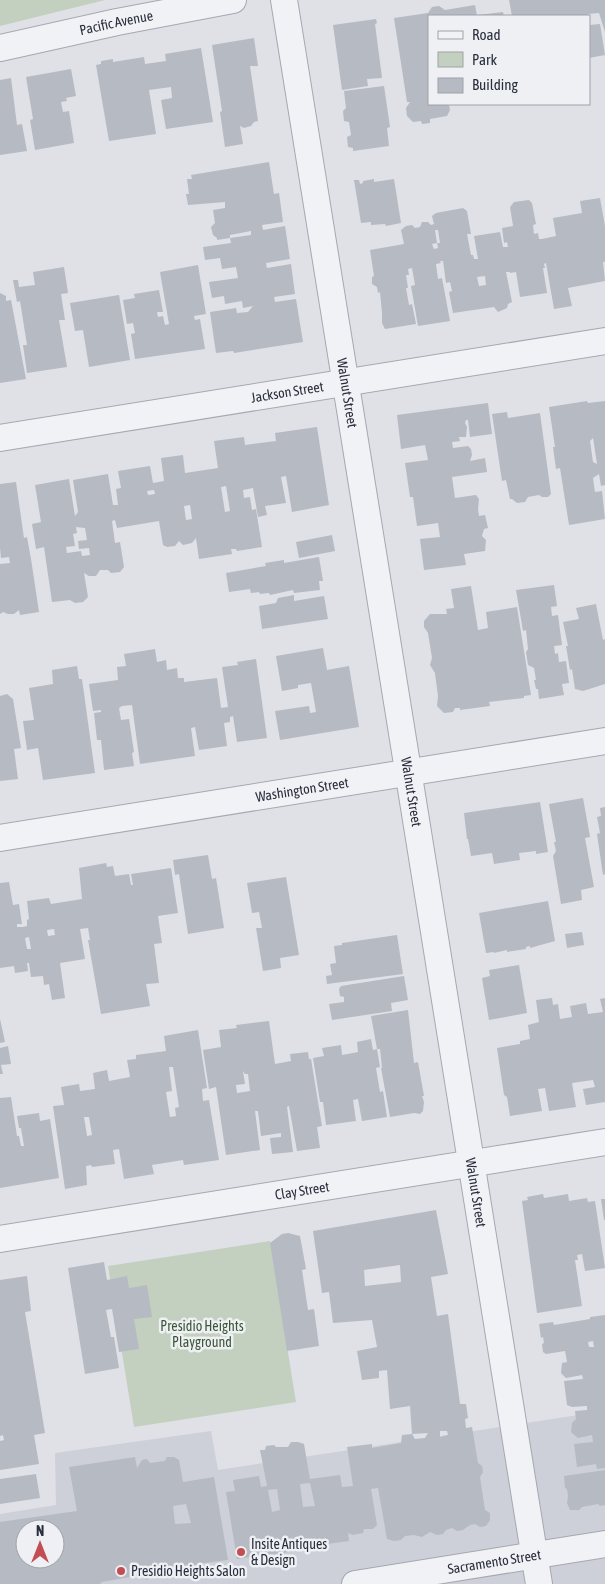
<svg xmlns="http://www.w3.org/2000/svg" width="605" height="1584" font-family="'Asap Condensed',sans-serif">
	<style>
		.built { fill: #cdd0d8; fill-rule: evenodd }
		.green { fill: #c3d0c0 }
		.building { fill: #b6bac3; fill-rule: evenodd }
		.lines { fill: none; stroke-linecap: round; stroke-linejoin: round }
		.minor-casing { stroke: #a5a8b0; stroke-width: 28 }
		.minor { stroke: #f1f2f5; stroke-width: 26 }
		.poi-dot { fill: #c24d52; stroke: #eef0f4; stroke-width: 2 }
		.labels { text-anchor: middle; stroke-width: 5; stroke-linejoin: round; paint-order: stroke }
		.street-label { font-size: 14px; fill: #292e3c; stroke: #eef0f4 }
		.park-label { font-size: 14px; fill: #3a5737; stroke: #eef0f4 }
		.poi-label { font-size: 14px; fill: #292e3c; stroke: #eef0f4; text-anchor: start }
	</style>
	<rect width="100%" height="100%" fill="#dfe1e7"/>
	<path class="built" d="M605 1411V1584H0V1514L56 1505 55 1453 211 1431 218 1470ZM25 1529H55V1559H25Z"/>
	<g class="green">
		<polygon points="0,0 105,0 0,26"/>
		<polygon points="270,1241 296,1402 134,1427 108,1266"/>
	</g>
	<g class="building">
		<polygon points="509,0 605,0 605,32 599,13 588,14 589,16 512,16"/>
		<polygon points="475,5 477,16 429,16 429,104 449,104 450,110 447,116 430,119 430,123 422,124 421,121 413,122 407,116 406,108 410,102 407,102 394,18 428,13 432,7 439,6 445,10"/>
		<polygon points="503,12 504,16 478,16 478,15"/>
		<polygon points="376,19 377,23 375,24 382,78 367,79 368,86 342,90 333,25"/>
		<polygon points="600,24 605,55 589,58 589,25"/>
		<polygon points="254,38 258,66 250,66 258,121 254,122 251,126 244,128 240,126 243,144 225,147 220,112 222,111 212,45"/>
		<polygon points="201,48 213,122 166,129 161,100 172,98 171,87 149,90 156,134 109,141 96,65 101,64 101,61 113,59 113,62 144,57 145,64 166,61 165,54"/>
		<polygon points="71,69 76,96 66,98 67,101 61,102 63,112 69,111 74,143 35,150 30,120 33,119 26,77"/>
		<polygon points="11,78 17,125 22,124 27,151 0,155 0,80"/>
		<polygon points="384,86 390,127 387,128 389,146 353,151 353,148 348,147 347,137 351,135 349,122 344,121 343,111 346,108 344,91"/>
		<path d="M269 162 274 194 279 193 283 222 262 225 263 230 285 226 290 259 266 263 267 268 291 264 295 294 274 297 275 302 296 299 303 342 234 353 233 351 216 353 210 312 236 308 237 313 248 312 253 306 243 308 242 301 225 304 224 296 212 298 209 282 238 278 236 267 222 269 220 258 205 260 203 247 231 243 230 238 217 240V238L213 235 211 227 215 223 213 210 225 208V202L188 205 186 194H189L187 179H192L191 175ZM251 231V235L230 238V235Z"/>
		<polygon points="374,179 374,182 394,179 401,223 386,226 385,224 371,225 371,222 361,223 354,180 359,180 360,184 363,183 363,181"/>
		<path d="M600 198 605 226V262H603L605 281 568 288 572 306 554 309 546 263 544 264 545 268H543L547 293 520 297 516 272 510 273V272H506L512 302 508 304 507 308 498 312 494 307 453 313 449 292 452 291 450 282 446 283 443 261H440L441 263 436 264 438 279 442 278 450 321 418 326 411 286 415 285 412 268 408 269 409 275H406L408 288H406L409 305 412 304 416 324 385 329 382 323V313L380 292 378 293 377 287 372 284V277L374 276 370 250 404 244 401 230 406 226 412 225 415 228 420 227 422 222H428L431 225 434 224 432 216 436 213 463 208 467 211 471 234H467L471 255H473L474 259H478L474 236 500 232 503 247H508L507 242 504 243 502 228 513 226 510 207 514 202 529 200 532 203 536 224 533 225 534 234 538 233 539 239H542L556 236 553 218 582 213 580 201ZM435 230H438L440 243H437L438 248 434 249 432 244 437 243ZM485 276 486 285 479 286 477 277Z"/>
		<polygon points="198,265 206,314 194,316 195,320 200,319 205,349 135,359 131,334 135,333 133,323 127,324 123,300 135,298 134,294 159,290 163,312 157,312 158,317 163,316 165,325 169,324 160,272"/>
		<polygon points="64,267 68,293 61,294 65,320 59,320 67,367 27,373 23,345 27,345 20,301 17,302 13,280 18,280 19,287 35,285 33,272"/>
		<polygon points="0,293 6,296 6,301 11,300 26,379 0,383"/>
		<polygon points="119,295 130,360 89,367 83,330 75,331 70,303"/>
		<path d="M587 401 588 403 605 401V485L601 486 599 474 593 478 595 492 602 491 605 519 569 525 560 468 556 469 553 447H555L549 407ZM593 438 597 464 593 462 590 441Z"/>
		<polygon points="488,403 492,434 470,437 468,420 466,420 465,423 467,427 466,437 459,437 460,441 452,442 453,448 468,446 471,449 472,455 470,461 485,458 487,472 452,477 455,498 476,495 479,499 478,509 479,516 485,515 488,528 484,529 482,536 486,540 485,551 464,554 466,565 424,570 420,539 440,537 438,523 417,526 413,497 410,497 405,463 428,460 425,445 401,449 397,415"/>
		<polygon points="507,412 508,418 540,413 551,494 548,497 542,497 539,495 528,497 525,502 517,503 512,499 510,499 506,480 502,481 492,414"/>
		<path d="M317 427 329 505 292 512 286 476 281 477 286 503 265 506 267 515 258 517 253 488 243 490 244 498 250 497 252 510 256 509 262 547 237 551 236 549H231L232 554 199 559 196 538 192 543 183 545 179 541 175 546 167 547 163 545 159 521 117 528 115 520 112 521 115 543 120 542 124 567 120 572 111 573 108 570H100L96 576H89L84 573 88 597 83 602 75 603 70 600 52 602 44 547 36 549 32 524 41 522 35 485 69 479 75 516 78 512 73 480 108 474 113 505H118L116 489 121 488 118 471 150 466 153 483 164 481 161 458 183 455 185 473 218 468 214 441 244 437 245 445 276 441 275 433ZM226 486 230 511 225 512 221 487ZM154 490 155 494 148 495 147 491ZM190 505 192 519 186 520 184 506ZM76 527 85 528 87 540 78 541 79 549 89 548 90 555 82 556 81 551 67 553 66 547 75 546 73 534 77 533Z"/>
		<polygon points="16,482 24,538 27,537 31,559 39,612 20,615 19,610 14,614 8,614 3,612 0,614 0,564 10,563 9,557 1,558 0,548 0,484"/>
		<polygon points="332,535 335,551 299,558 296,542"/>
		<polygon points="319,557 323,581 319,581 320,590 294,593 293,590 270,595 269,593 260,594 259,592 251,593 250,589 229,592 226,573 266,566 265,563 284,560 284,563"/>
		<polygon points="554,585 557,606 551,607 552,616 558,615 562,645 554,646 555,654 558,653 559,662 566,661 569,683 562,684 564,695 539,699 538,689 536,689 534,680 536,680 534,668 528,665 526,652 528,649 526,630 523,631 516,590"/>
		<polygon points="471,586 478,630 488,628 486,612 517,607 531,695 524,696 524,698 489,702 490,706 460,710 460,708 455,708 453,712 444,713 437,706 438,696 435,673 430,665 432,658 428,633 424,627 424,621 430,614 447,614 446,609 454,608 451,589"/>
		<polygon points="294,595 294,601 324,596 328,619 262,629 259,606 276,603 278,598"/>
		<polygon points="596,604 603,640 605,639 605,684 583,691 575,689 572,669 570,670 566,646 568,646 563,622 579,619 576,608"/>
		<polygon points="323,648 327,670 349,666 359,727 280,740 275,711 309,706 310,713 316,712 311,683 298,685 298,688 282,691 276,656"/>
		<polygon points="155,649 157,662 166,660 167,670 177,668 178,678 184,678 184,682 217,678 221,708 228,707 222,667 238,665 237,662 256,659 267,738 237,742 233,716 230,717 230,722 224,723 227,746 199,750 195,727 191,728 195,756 140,764 132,705 122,706 119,708 121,720 129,719 134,752 132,753 134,766 104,770 101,740 97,740 94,713 101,712 101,710 93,711 89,684 118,680 117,667 126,666 124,654"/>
		<polygon points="77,666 79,679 82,679 95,773 43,780 38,748 27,750 23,721 34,720 29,688 53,684 52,670"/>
		<polygon points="7,694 13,699 21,748 14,749 18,779 0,781 0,696"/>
		<polygon points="583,798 590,837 585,838 594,887 581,890 582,900 561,904 553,856 556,851 554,842 556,842 549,804"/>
		<polygon points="540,802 548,852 536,854 536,851 519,853 520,860 494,864 492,853 471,856 468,839 467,839 464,813"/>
		<polygon points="605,807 605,874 603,875 597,834 600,833 597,817 601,816 600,808"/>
		<polygon points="208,855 212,879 216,878 224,928 188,934 179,874 175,875 173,860"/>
		<path d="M106 863 107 867 113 866 115 876 129 874 131 885H133L131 874 171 868 178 913 158 916 162 943 154 944 159 983 146 984 150 1006 101 1014 88 940H90L88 928 80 929 85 959 60 963 65 998 52 1000 49 984 44 985 43 976 31 977 29 963H27L28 971 15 973 14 966 0 968V883L9 882 13 905 19 904 22 924H17V927H23L27 926V920L29 919 27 901 49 898 51 904 82 899 79 868ZM54 929 55 935 48 936 47 930ZM29 937 31 949H27L25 938Z"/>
		<polygon points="286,877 299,955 280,958 281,968 263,971 256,928 262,928 259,912 252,913 247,883"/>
		<polygon points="548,901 555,941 530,948 530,946 526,947 526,949 507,952 507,950 494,953 494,952 486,953 479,913"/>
		<polygon points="582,932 584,945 567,948 565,934"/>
		<polygon points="397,935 403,974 327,984 326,976 332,975 330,964 336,963 334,946 342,945 342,943"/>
		<polygon points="519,965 527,1013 489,1020 482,978 490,976 489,970"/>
		<polygon points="404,976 408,1000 391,1003 392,1011 332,1020 329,1004 344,1002 344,997 340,996 339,989 341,986"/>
		<polygon points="552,998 553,1005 558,1004 560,1019 572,1017 570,1006 586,1003 588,1014 603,1012 600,999 605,998 605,1102 586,1105 583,1089 595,1087 593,1080 572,1083 576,1107 549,1111 545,1088 538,1089 542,1111 510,1116 507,1097 504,1095 497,1048 520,1044 520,1041 530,1039 528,1025 539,1022 536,1000"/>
		<polygon points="408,1010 414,1063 418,1062 424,1096 422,1096 424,1102 423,1111 420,1114 414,1113 390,1117 381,1068 382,1068 380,1049 377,1049 380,1067 376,1068 380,1092 383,1091 387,1117 362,1121 358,1099 353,1100 356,1121 326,1125 323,1102 320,1102 313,1058 324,1056 322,1048 341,1045 342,1055 358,1052 357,1042 371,1039 373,1050 377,1049 371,1016"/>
		<polygon points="0,1019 5,1042 0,1043"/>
		<path d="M269 1021 275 1064 291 1061 290 1054 308 1052 309 1059H311L322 1126 317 1127 320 1148 297 1151 289 1106 287 1107 293 1152 272 1154 270 1138 281 1137V1133L261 1136 258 1111H255L260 1150 226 1155 216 1087 209 1089 203 1050 221 1047 219 1030 237 1028 236 1025ZM243 1071 245 1074H248L250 1091 237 1093 236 1085 245 1084Z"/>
		<path d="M198 1030 207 1088 202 1089 203 1101 209 1100 219 1160 184 1165 183 1160 152 1165 154 1174 124 1179 119 1149 113 1150 115 1164 92 1167 91 1165 86 1166 87 1185 65 1189 53 1106 64 1105 61 1087 79 1084 80 1091 95 1089 93 1073 107 1070 109 1081 130 1077 127 1060 136 1059V1055L166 1051 164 1036ZM169 1067H173L179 1107 175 1108 176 1116 170 1117 166 1092 172 1091ZM84 1117H89L92 1135 87 1136Z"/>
		<polygon points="8,1046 11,1064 1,1065 3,1074 0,1074 0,1048"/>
		<polygon points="11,1097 17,1136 19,1136 21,1146 24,1146 21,1128 19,1128 17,1116 39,1113 40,1121 50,1119 59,1178 0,1188 0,1098"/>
		<polygon points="543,1194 544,1198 568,1194 569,1201 587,1198 588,1202 595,1201 605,1268 585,1271 582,1254 577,1255 578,1260 575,1260 582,1306 537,1313 522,1201 528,1200 527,1197"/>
		<polygon points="601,1199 605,1199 605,1220 604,1220"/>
		<path d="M436 1210 448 1274 431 1277 437 1316 448 1314 459 1396 460 1404H466L468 1418 465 1419 466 1428 472 1427 478 1463 482 1466 483 1472 480 1477 485 1510 490 1513V1520L486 1526 480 1527 475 1524 470 1525 463 1530 457 1531 452 1528 446 1530 443 1534 437 1535 430 1532 422 1537 414 1535 405 1536 401 1540 394 1541 387 1539 378 1488 371 1489 377 1525 373 1529H364L363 1533 353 1535 348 1533 349 1541 320 1545V1548L237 1559 226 1492 235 1491 233 1480 259 1476 261 1487 267 1486 260 1450H265L266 1446 274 1445 276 1447H288L291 1442H298L304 1444 310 1479 340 1475 342 1487 353 1486 347 1447 372 1444V1448L401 1443 402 1435 412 1434 415 1439 425 1438 428 1433 412 1434 410 1406 390 1409 387 1370 379 1371V1378L362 1380 357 1351 377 1347 372 1320 333 1323 329 1292 322 1293 313 1231ZM400 1265 401 1282 365 1286 364 1270ZM440 1431H447L448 1435 440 1437ZM310 1483 315 1506 303 1507 300 1484ZM277 1489 280 1510 272 1512 268 1490Z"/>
		<polygon points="288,1233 300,1236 306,1269 302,1270 308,1310 314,1309 319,1346 287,1351 270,1243 282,1234"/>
		<polygon points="104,1262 107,1280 127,1276 129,1288 147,1285 152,1317 134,1319 139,1349 119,1352 112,1309 106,1310 111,1337 114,1337 119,1368 85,1374 68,1268"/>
		<polygon points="27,1276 31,1311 25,1312 45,1433 34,1435 39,1464 0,1470 0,1441 4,1440 3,1435 0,1436 0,1280"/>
		<path d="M605 1315V1468L597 1469 596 1464 577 1467 574 1444 593 1442 592 1435 578 1438 571 1432 572 1423 576 1419 575 1411 587 1410V1406L572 1407 567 1405 564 1381 583 1379 582 1375 566 1378 561 1373 562 1363 567 1362 565 1351 546 1354 543 1352 542 1344 544 1343 543 1337 541 1338 539 1324 553 1322 554 1325 590 1319V1317ZM593 1341 594 1347H589L588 1342Z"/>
		<path d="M135 1457 137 1468 142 1460 147 1459 150 1463 165 1461 167 1457H174L179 1460 183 1482 214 1477 228 1560 197 1564 184 1572 180 1568 167 1570 164 1574 156 1576 153 1573 151 1577 146 1580 141 1575 102 1582 100 1584H0V1522L77 1511 69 1467ZM186 1504 191 1523 175 1524 173 1506ZM25 1529H55V1559H25Z"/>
		<polygon points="605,1470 605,1505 600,1506 598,1504 582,1507 579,1510 570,1510 567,1503 568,1496 567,1489 565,1488 564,1476"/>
		<polygon points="36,1474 40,1498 0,1504 0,1479"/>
	</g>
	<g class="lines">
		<g class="minor-casing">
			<g id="minor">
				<path id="s1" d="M284 0 539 1584"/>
				<path id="s2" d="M0 48 117 22 233 0"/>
				<path id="s3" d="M0 438 605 341"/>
				<path id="s4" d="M0 838 605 741"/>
				<path id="s5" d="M0 1239 605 1142"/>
				<path id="s6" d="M355 1584 605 1544"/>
			</g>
		</g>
		<use href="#minor" class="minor"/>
	</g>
	<g class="poi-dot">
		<circle cx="241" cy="1552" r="5"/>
		<circle cx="121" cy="1571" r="5"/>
	</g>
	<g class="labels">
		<g class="street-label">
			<text dy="5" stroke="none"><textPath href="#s2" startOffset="119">Pacific Avenue</textPath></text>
			<text dy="5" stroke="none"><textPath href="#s3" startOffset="291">Jackson Street</textPath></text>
			<text dy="5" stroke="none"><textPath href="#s1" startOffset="398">Walnut Street</textPath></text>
			<text dy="5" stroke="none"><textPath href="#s4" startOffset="306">Washington Street</textPath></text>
			<text dy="5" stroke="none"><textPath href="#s1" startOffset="802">Walnut Street</textPath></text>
			<text dy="5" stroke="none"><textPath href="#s5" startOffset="306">Clay Street</textPath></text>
			<text dy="5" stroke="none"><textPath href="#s1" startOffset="1208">Walnut Street</textPath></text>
			<text dy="5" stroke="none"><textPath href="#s6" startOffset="141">Sacramento Street</textPath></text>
		</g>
		<g class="park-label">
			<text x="202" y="1331">Presidio Heights<tspan x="202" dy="16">Playground</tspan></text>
		</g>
		<g class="poi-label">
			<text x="251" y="1549">Insite Antiques<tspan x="251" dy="16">&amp; Design</tspan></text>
			<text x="131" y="1576">Presidio Heights Salon</text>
		</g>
	</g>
	<rect x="428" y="15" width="162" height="90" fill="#eef0f4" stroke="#9fa2aa"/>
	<rect x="438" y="31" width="25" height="8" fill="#f1f2f5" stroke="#9fa2aa"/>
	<text x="472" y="40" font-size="15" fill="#292e3c">Road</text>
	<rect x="438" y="52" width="25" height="15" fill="#c3d0c0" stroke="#9fa2aa"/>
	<text x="472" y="65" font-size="15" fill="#292e3c">Park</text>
	<rect x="438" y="78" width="25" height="15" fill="#b6bac3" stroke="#9fa2aa"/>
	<text x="472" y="90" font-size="15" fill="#292e3c">Building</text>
	<g transform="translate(40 1544)"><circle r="24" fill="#eef0f4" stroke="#9fa2aa"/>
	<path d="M0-4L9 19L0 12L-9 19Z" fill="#c24d52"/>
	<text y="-8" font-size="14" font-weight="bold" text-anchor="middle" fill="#292e3c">N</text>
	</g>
</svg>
